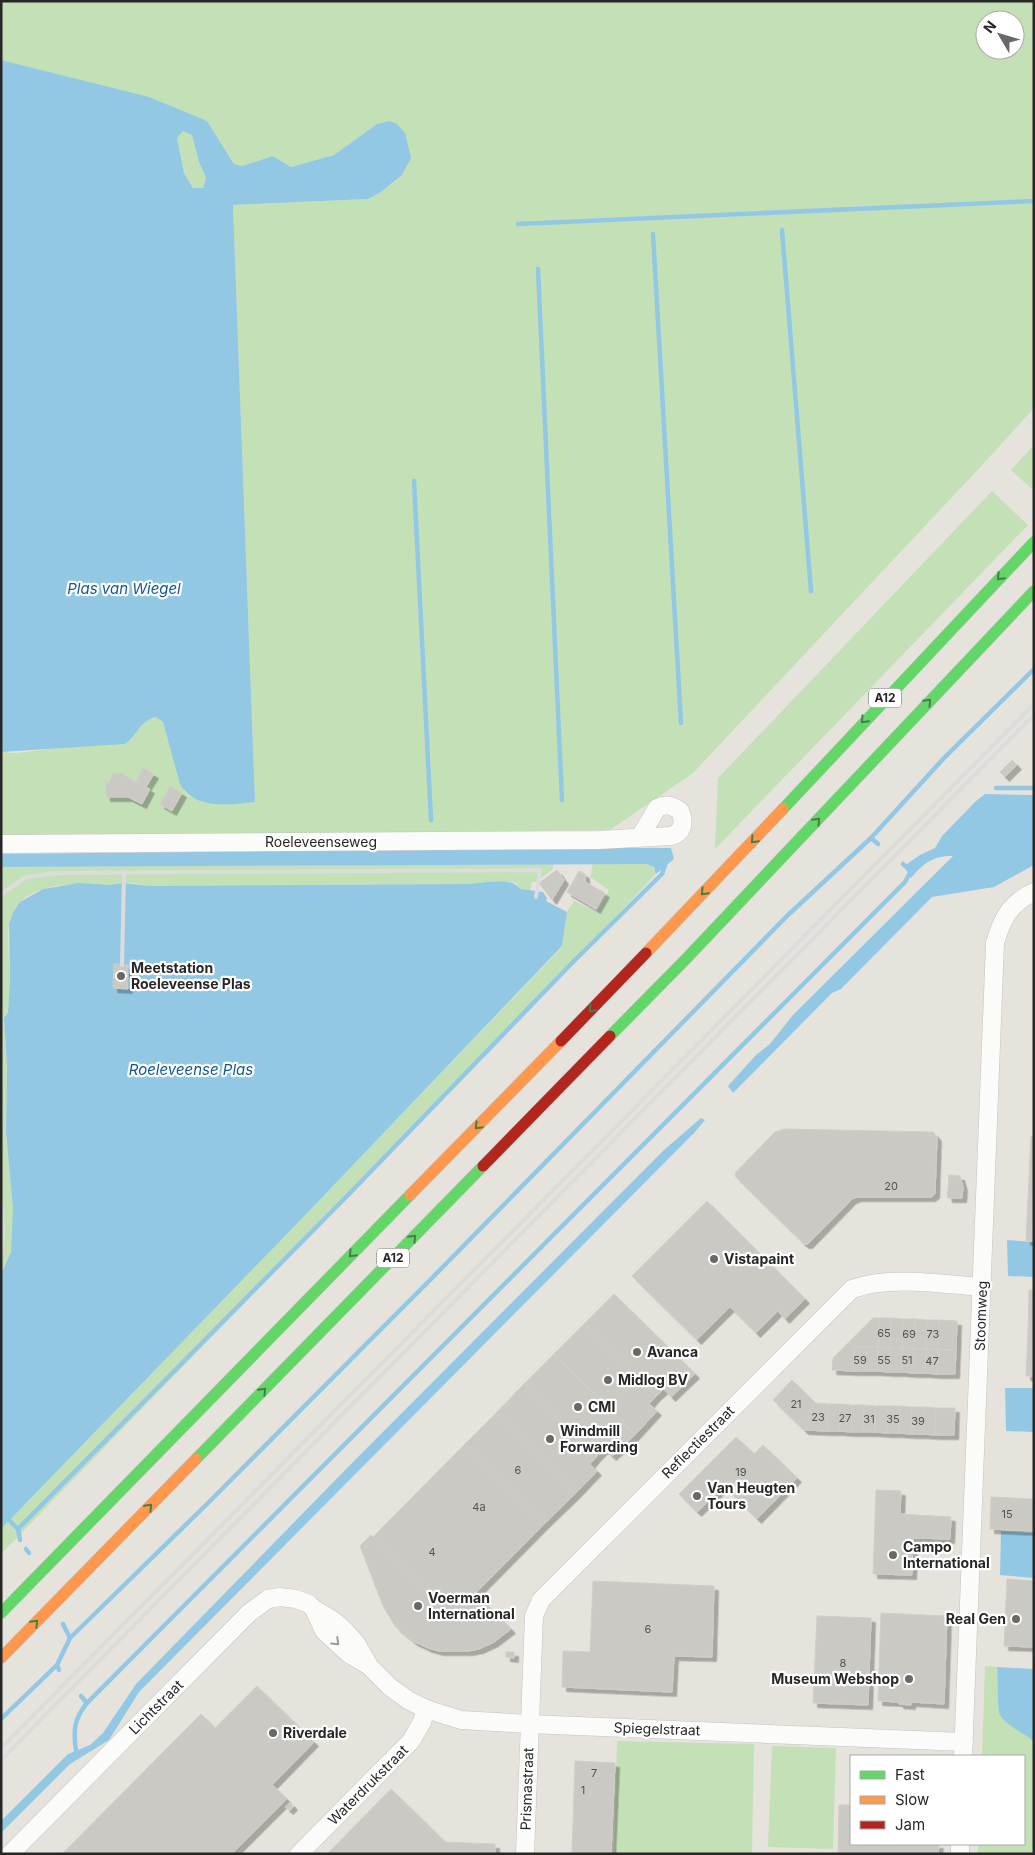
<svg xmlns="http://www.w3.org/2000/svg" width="1035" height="1855" font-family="Inter,sans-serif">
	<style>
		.green { fill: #c4e0b7; fill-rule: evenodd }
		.water { fill: #93c8e5; fill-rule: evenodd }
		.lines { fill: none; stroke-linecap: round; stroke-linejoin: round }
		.stream { stroke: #93c8e5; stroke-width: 4.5 }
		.building { fill: #cbc9c4; stroke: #d0cec9; filter: url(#shadow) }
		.street-casing { stroke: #c4c2c2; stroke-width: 19 }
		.fast-casing { stroke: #c3c1c0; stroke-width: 12 }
		.slow-casing { stroke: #c3c1c0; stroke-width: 12 }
		.jam-casing { stroke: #c3c1c0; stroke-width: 12 }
		.street { stroke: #fbfbfa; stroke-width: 18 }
		.fast { stroke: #63d668; stroke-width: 11 }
		.slow { stroke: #ff974d; stroke-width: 11 }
		.jam { stroke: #b3261e; stroke-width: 11 }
		.rail { stroke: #dddcdd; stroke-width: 4 }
		.oneway { stroke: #457e48 }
		.oneway2 { stroke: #9c9c9b }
		.poi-dot { fill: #6a6967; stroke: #fff; stroke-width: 2 }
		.labels { text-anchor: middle; stroke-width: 4.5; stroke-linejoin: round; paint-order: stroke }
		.number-label { font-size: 11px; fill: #525150 }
		.shield { fill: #fff; stroke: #686868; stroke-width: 1 }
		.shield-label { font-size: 12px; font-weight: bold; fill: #272727 }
		.street-label { font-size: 14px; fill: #272727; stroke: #fff }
		.poi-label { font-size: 14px; font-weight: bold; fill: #272727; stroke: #fff; text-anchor: start }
		.water-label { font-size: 15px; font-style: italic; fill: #135890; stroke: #fff }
	</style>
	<defs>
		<filter id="shadow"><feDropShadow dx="4.5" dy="4.5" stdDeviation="0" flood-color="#0004"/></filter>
	</defs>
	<rect width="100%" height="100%" fill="#e6e3dd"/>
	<g class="green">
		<path d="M1 1H1034V408L985 462 693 773 610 830 1 836V752L16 753 130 740 144 722 156 717 163 722 185 793 191 797 255 802 233 205 368 199 392 184 402 175 407 166 389 121 377 124 334 155 291 167 273 156 242 166 234 164 207 121 67 77 1 60ZM985 20H1015V50H985Z"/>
		<polygon points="183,131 192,135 199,162 206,178 203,188 193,188 184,173 177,138"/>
		<polygon points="1034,445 1034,491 1011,470"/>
		<polygon points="992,491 1028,525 715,849 718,778"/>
		<polygon points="593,863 647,864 654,867 656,874 442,1100 1,1554 1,1529 313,1207 562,947 567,912 574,901 597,912 609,890 590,877"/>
		<path d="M553 864V869L536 882H532L530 890 521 889 516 883 511 882 468 884 150 886C142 885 132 882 124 883 118 883 114 885 109 885 76 884 25 880 11 917 5 932 11 972 10 990 9 998 11 1009 5 1015 4 1032 6 1049 7 1065 7 1087 6 1109 6 1131 8 1170 25 1241 1 1275V867Z"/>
		<path d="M985 1666 997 1667C998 1676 997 1708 1000 1714 1005 1725 1025 1733 1034 1742V1854H978V1844H1024V1756H982Z"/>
		<polygon points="617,1741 754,1744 752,1854 614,1854"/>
		<polygon points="772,1746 836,1748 833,1849 768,1847"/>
	</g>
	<g class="water">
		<path d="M1 60 149 97 207 121 234 164 242 166 273 156 291 167 334 155 377 124 389 121 397 124 405 133 411 158 402 175 381 192 368 199 233 205 255 802C229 805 195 810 180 784L163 722 156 717C138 722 139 734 125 744L1 752ZM183 131 192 135 199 162 206 178 203 188H193L184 173 177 138Z"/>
		<path d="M985 794 1034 795V865L994 887 932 897 841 989 832 993 733 1093 728 1086 756 1055 770 1044 793 1015 953 856C933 855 923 864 911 878L904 866 920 855 935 848 942 836 976 801Z"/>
		<polygon points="560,848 671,848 674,859 656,874 654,867 647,864 1,867 1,854"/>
		<path d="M487 882C500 882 512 879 521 889L543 892 547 898 546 901 567 912 562 946 313 1207 1 1529V1275L11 1252 13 1208 6 1132 7 1066 4 1018 8 1012 10 983 9 924 13 912 20 902 43 889 79 883 110 885 123 883 150 886 468 884Z"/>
		<polygon points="701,1118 705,1120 694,1133 139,1692 109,1740 70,1764 1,1833 1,1821 68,1754 90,1745 103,1733 136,1684 353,1462 664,1150"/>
		<polygon points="1007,1240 1034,1242 1034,1277 1008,1276"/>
		<polygon points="1005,1388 1034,1388 1034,1432 1006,1431"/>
		<polygon points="1001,1531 1034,1533 1034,1578 1000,1575"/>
		<path d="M997 1667 1034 1669V1742C1025 1733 1005 1725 1000 1715 997 1708 998 1676 997 1667Z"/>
	</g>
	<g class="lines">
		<g class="stream">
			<polyline points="518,224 1034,201"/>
			<polyline points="782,230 811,591"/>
			<polyline points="653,234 681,723"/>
			<polyline points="538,269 562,800"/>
			<polyline points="414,481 431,820"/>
			<polyline points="996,788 1034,788"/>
			<polyline points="871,838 878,844"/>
			<polyline points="10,1521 18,1529 20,1540"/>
			<polyline points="18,1529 352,1191 572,963 662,874 666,862"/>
			<polyline points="26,1549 29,1553"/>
			<polyline points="70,1638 209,1502 432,1278 787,916 871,838 944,758 1034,669"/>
			<polyline points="59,1670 57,1665 70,1638 63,1624"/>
			<polyline points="81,1696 87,1703"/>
			<polyline points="1,1719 57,1665"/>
			<path d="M76 1751C73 1730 74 1719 87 1703L905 882 911 871 903 864"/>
		</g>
	</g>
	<g class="building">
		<polygon points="1012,760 1017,765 1005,777 1000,772"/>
		<polygon points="143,768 154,774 146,787 150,789 142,804 128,797 106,797 106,783 109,783 112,774 121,773 136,782"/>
		<polygon points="170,786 182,793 172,811 160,804"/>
		<polygon points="557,870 564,880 552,900 539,883"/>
		<polygon points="579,871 585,874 585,882 605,893 596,909 567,892"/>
		<polygon points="114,964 128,965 128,989 113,988"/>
		<polygon points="785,1129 933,1132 937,1137 935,1194 931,1197 857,1197 852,1199 808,1244 804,1244 735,1176 736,1172 775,1132"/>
		<polygon points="1031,1136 1034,1136 1034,1241 1026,1241"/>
		<polygon points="949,1175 960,1176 963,1187 962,1198 948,1198 947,1192 948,1190"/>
		<polygon points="707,1201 805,1299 785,1319 778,1311 756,1333 730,1307 697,1340 632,1276"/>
		<polygon points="1029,1290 1034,1290 1034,1333 1028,1333"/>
		<polygon points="614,1294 695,1374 671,1397 664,1389 656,1396 584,1324"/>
		<polygon points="873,1318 879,1318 878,1347 854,1347 849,1342"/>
		<polygon points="879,1318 891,1318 890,1348 878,1347"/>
		<polygon points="891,1318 903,1319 902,1348 890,1348"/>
		<polygon points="903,1319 915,1319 914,1349 902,1348"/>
		<polygon points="915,1319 927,1320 926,1349 914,1349"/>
		<polygon points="927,1320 939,1320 938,1350 926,1349"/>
		<polygon points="939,1320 957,1321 956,1350 938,1350"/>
		<polygon points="584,1324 656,1396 649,1404 657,1411 635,1435 554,1354"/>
		<polygon points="1028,1333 1034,1333 1034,1376 1026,1376"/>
		<polygon points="849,1342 854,1347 853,1371 832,1370 833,1358"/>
		<polygon points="854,1347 866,1347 865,1371 853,1371"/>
		<polygon points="866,1347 878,1347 877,1371 865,1371"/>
		<polygon points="878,1347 890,1348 889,1372 877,1371"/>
		<polygon points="890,1348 902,1348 901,1372 889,1372"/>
		<polygon points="902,1348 914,1349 913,1373 901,1372"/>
		<polygon points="914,1349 926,1349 925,1373 913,1373"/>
		<polygon points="926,1349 938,1350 937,1374 925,1373"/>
		<polygon points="938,1350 956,1350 955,1374 937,1374"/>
		<polygon points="554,1354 635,1435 612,1456 604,1449 597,1456 524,1384"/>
		<polygon points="792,1380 815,1403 804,1430 773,1400"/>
		<polygon points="524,1384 597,1456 590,1464 597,1471 575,1494 495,1414"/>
		<polygon points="815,1403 828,1404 827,1431 804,1430"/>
		<polygon points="828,1404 840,1404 839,1431 827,1431"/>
		<polygon points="840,1404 852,1405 851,1432 839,1431"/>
		<polygon points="852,1405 864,1405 863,1432 851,1432"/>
		<polygon points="864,1405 876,1406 875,1432 863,1432"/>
		<polygon points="876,1406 888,1406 887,1433 875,1432"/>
		<polygon points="888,1406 900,1406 899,1433 887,1433"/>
		<polygon points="900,1406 912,1407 911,1434 899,1433"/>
		<polygon points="912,1407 924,1407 923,1434 911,1434"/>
		<polygon points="924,1407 936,1408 935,1435 923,1434"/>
		<polygon points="936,1408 955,1408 954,1435 935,1435"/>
		<polygon points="495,1414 575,1494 545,1523 465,1444"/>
		<polygon points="736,1437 754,1454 763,1445 797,1478 757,1519 724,1486 697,1512 679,1494"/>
		<polygon points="465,1444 545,1523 452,1617 372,1538"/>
		<polygon points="876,1490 901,1491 900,1514 951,1517 950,1539 913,1538 912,1575 873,1574"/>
		<polygon points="991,1497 1034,1499 1034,1531 990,1529"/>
		<polygon points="371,1535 452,1617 476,1594 511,1629 494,1642 479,1649 468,1651 439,1651 428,1648 413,1641 395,1626 383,1606 360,1546"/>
		<polygon points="1007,1579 1034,1581 1034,1647 1004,1646"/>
		<polygon points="593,1581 714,1586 712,1657 674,1656 672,1692 562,1687 563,1651 590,1652"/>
		<polygon points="881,1613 947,1616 944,1704 911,1702 911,1705 899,1704 899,1702 878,1701"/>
		<polygon points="817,1616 871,1618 868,1705 813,1703"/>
		<polygon points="506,1652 514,1652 514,1658 506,1657"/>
		<polygon points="257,1686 314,1742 272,1785 287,1799 237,1849 231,1854 62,1854 201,1714 215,1728"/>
		<polygon points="575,1761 615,1763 611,1854 572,1854"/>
		<polygon points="391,1789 445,1842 495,1844 495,1854 327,1854"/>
		<polygon points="290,1802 293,1806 289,1810 285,1807"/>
		<polygon points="839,1805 851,1805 851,1844 939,1844 938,1854 838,1854"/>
	</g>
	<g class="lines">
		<g class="street-casing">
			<g id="street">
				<path d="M1 844 599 840 671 836C683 833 685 822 680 811 673 806 666 803 657 808L640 837"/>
				<polyline points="314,1609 324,1631 349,1654 368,1665 390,1687 408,1700 426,1709 461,1720 529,1724 964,1742"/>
				<path d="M963 1756 995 943C1002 919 1010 903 1034 892"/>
				<polyline points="10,1854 249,1613 268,1599 280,1597 296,1599 309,1604 314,1609 334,1621 345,1631 356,1643 368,1664"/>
				<polyline points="299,1854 411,1741 422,1722 426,1709"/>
				<path d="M525 1854 534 1616 541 1600 852 1289C890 1275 941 1284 982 1287"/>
				<polyline points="960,1854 960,1844"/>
			</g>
		</g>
		<g class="fast-casing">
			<g id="fast">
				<polyline points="783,809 1034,542"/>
				<polyline points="610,1036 685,960 1034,591"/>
				<polyline points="196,1459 483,1166"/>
				<polyline points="1,1613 410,1195"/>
			</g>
		</g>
		<g class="slow-casing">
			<g id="slow">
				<polyline points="646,953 783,809"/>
				<polyline points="410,1195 561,1041"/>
				<polyline points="1,1658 196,1459"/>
			</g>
		</g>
		<g class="jam-casing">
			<g id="jam">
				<polyline points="561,1041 646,953"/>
				<polyline points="483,1166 610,1036"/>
			</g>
		</g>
		<use href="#street" class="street"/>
		<use href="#fast" class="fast"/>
		<use href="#slow" class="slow"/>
		<use href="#jam" class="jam"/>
		<g class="rail">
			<polyline points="1,894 26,877 57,873 540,870 536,897"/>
			<polyline points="122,965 124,872"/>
			<polyline points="1,1205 3,1233 1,1251"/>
			<polyline points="1,1748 1034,704"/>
			<polyline points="1,1760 1034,715"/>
		</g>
	</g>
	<defs><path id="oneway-chevron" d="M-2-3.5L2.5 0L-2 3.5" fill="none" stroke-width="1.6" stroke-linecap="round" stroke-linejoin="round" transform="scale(1.25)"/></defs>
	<g class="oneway">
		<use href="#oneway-chevron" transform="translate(1000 577) rotate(134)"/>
		<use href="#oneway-chevron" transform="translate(928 702) rotate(-47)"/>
		<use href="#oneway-chevron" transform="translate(864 720) rotate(133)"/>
		<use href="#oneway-chevron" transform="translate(817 821) rotate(-47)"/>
		<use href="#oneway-chevron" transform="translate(754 840) rotate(133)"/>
		<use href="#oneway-chevron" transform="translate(704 892) rotate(134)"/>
		<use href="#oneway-chevron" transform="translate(592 1009) rotate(134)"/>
		<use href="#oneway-chevron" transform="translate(478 1126) rotate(134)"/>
		<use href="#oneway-chevron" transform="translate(413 1238) rotate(-46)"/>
		<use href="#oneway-chevron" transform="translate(352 1254) rotate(134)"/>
		<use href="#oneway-chevron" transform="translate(263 1391) rotate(-46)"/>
		<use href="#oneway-chevron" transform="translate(149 1507) rotate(-46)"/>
		<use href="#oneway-chevron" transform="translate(35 1623) rotate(-46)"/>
	</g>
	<use class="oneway2" href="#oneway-chevron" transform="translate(336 1642) rotate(44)"/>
	<g class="poi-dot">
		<circle cx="121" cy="976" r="5"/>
		<circle cx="714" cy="1259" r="5"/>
		<circle cx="637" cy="1352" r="5"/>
		<circle cx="608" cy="1380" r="5"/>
		<circle cx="578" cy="1407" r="5"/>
		<circle cx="550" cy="1439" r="5"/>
		<circle cx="697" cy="1496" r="5"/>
		<circle cx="893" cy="1555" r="5"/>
		<circle cx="418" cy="1606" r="5"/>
		<circle cx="1016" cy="1619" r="5"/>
		<circle cx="909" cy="1679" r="5"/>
		<circle cx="273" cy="1733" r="5"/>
	</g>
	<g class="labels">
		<g class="number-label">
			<text x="891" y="1190">20</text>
			<text x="884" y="1337">65</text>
			<text x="909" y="1338">69</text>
			<text x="933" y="1338">73</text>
			<text x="860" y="1364">59</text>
			<text x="884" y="1364">55</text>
			<text x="907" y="1364">51</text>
			<text x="932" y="1365">47</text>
			<text x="796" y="1408">21</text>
			<text x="818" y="1421">23</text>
			<text x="845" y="1422">27</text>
			<text x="869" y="1423">31</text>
			<text x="893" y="1423">35</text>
			<text x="918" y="1425">39</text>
			<text x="518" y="1474">6</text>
			<text x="741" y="1476">19</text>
			<text x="479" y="1511">4a</text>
			<text x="1007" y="1518">15</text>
			<text x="432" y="1556">4</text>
			<text x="648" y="1633">6</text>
			<text x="843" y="1667">8</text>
			<text x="594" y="1777">7</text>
			<text x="583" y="1794">1</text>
		</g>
		<g class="shield">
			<rect x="869" y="688.5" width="32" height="19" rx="4"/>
			<rect x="377" y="1248.5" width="32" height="19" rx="4"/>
		</g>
		<g class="shield-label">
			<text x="885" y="702">A12</text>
			<text x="393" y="1262">A12</text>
		</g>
		<g class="street-label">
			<text x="321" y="847">Roeleveenseweg</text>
			<text transform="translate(981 1316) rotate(-88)" y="5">Stoomweg</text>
			<text transform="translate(698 1442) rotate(-45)" y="5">Reflectiestraat</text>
			<text transform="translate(156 1707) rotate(-45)" y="5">Lichtstraat</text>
			<text transform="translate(657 1729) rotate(2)" y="5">Spiegelstraat</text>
			<text transform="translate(368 1785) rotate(-45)" y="5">Waterdrukstraat</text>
			<text transform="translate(527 1789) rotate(-88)" y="5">Prismastraat</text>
		</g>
		<g class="poi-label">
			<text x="131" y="973">Meetstation<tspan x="131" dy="16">Roeleveense Plas</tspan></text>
			<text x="724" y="1264">Vistapaint</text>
			<text x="647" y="1357">Avanca</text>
			<text x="618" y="1385">Midlog BV</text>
			<text x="588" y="1412">CMI</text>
			<text x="560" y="1436">Windmill<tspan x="560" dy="16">Forwarding</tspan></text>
			<text x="707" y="1493">Van Heugten<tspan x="707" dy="16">Tours</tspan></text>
			<text x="903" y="1552">Campo<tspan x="903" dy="16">International</tspan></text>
			<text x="428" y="1603">Voerman<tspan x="428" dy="16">International</tspan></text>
			<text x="1006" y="1624" text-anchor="end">Real Gen</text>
			<text x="899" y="1684" text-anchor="end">Museum Webshop</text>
			<text x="283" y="1738">Riverdale</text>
		</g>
		<g class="water-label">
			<text x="124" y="594">Plas van Wiegel</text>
			<text x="191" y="1075">Roeleveense Plas</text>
		</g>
	</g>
	<rect width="1035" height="1855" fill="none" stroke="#272727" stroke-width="5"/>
	<rect x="850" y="1755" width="175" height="90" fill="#ffffff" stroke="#a9a9a9"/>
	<rect x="860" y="1771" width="25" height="8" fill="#63d668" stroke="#a9a9a9"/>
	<text x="895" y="1780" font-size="15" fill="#272727">Fast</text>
	<rect x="860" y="1796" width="25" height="8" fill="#ff974d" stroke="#a9a9a9"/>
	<text x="895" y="1805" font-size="15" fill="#272727">Slow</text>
	<rect x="860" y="1821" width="25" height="8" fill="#b3261e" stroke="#a9a9a9"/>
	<text x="895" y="1830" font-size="15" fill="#272727">Jam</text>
	<g transform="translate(1000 35) rotate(308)"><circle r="24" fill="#ffffff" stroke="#a9a9a9"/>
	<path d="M0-4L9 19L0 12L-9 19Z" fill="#6a6967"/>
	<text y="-8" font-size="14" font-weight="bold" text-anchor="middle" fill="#272727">N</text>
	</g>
</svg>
